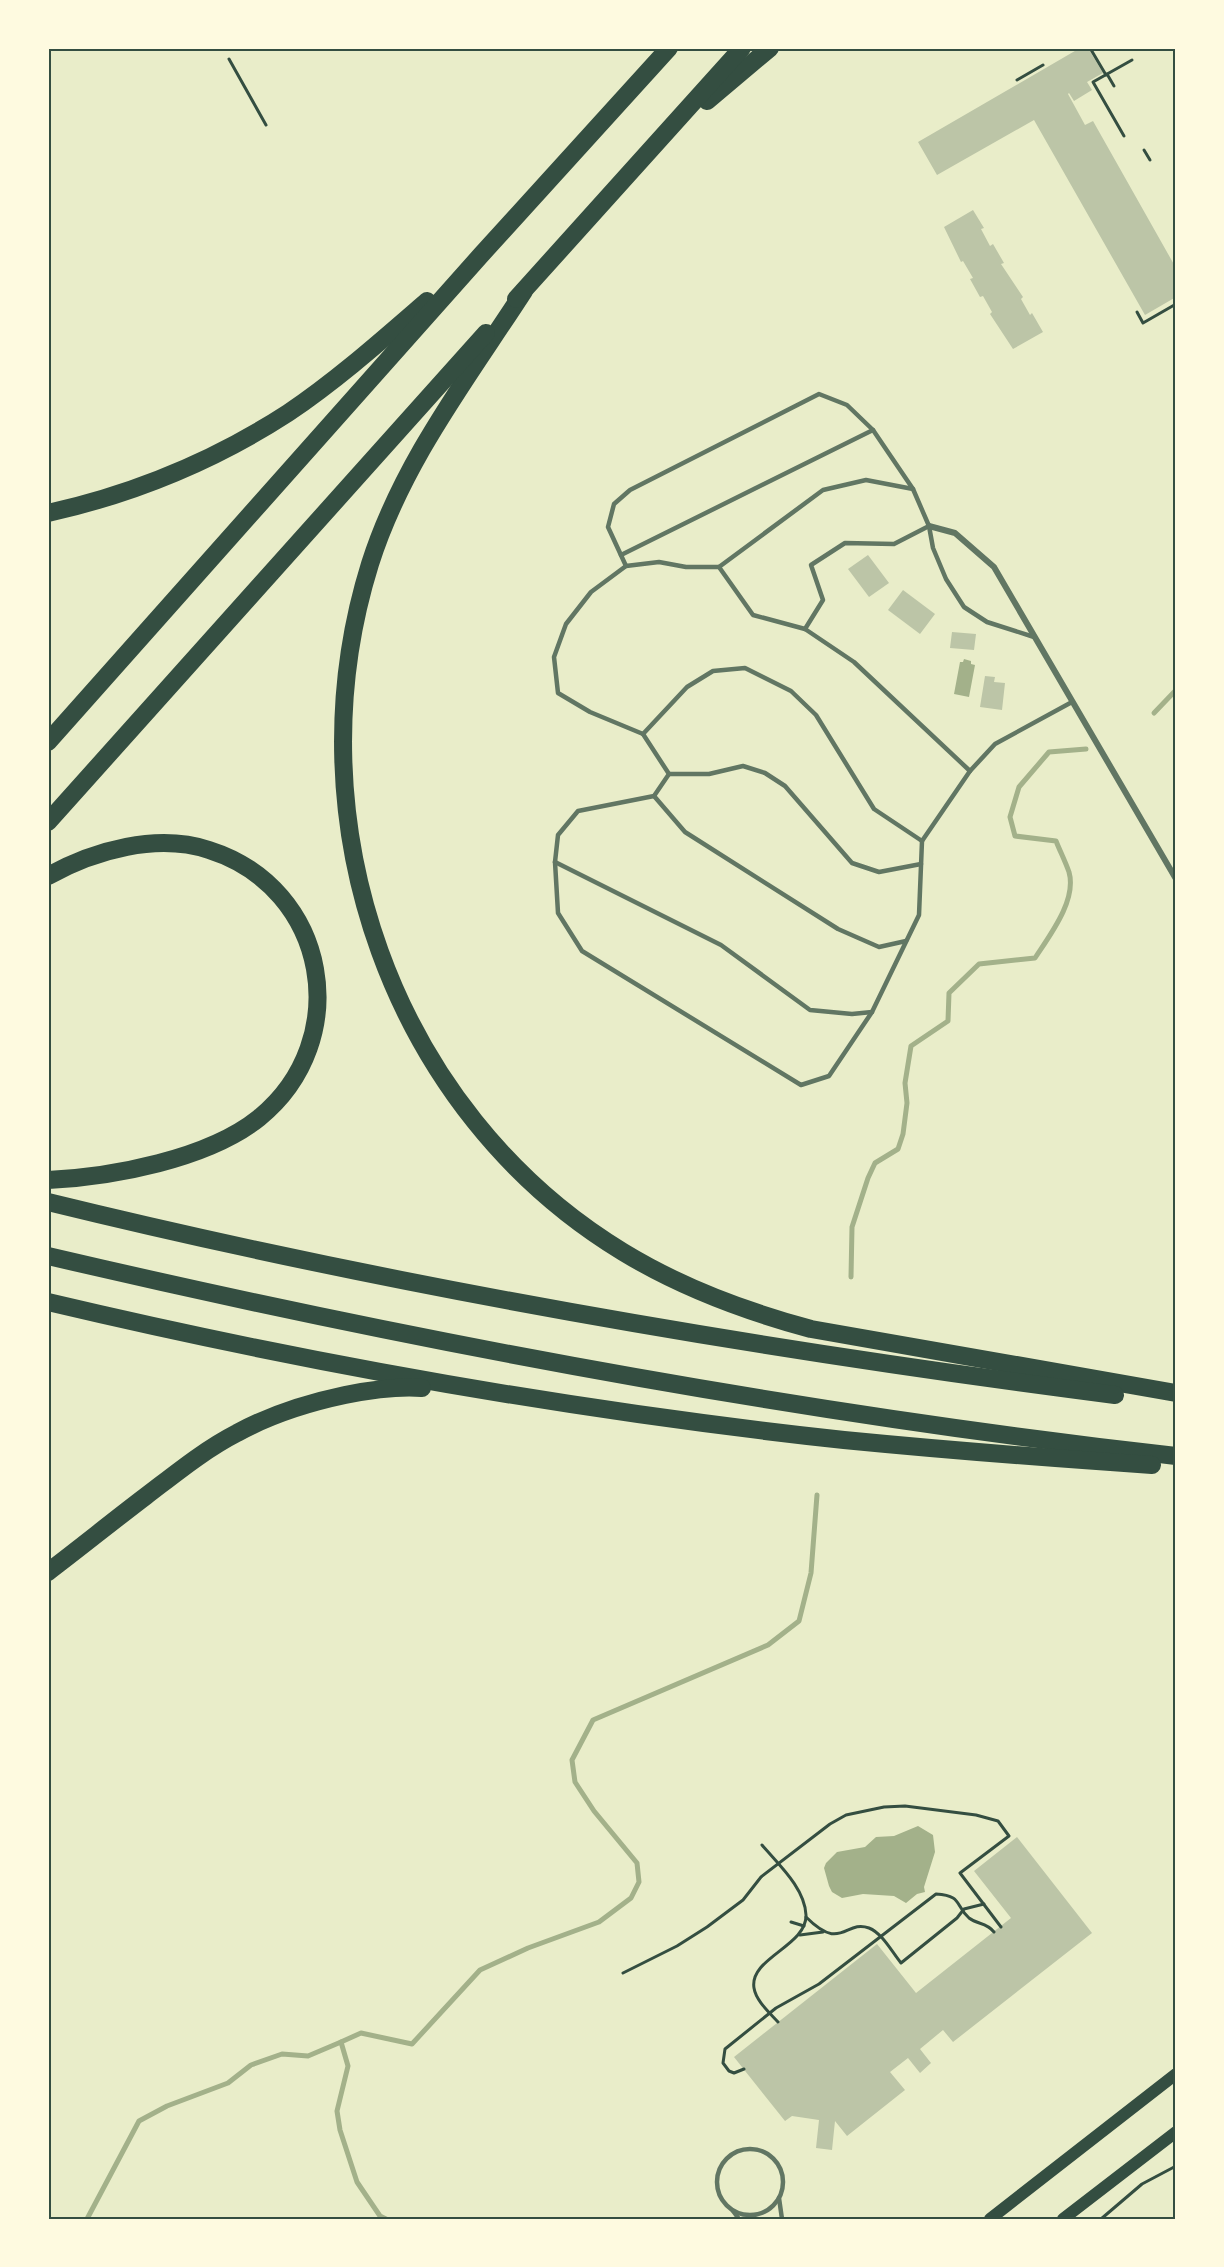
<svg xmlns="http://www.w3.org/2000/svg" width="1224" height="2267" font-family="'Alegreya Sans',sans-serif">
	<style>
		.water { fill: #a3b18a }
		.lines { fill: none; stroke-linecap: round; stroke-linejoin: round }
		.stream { stroke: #a3b18a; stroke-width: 5 }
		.building { fill: #bcc5a7 }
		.path { stroke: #344e41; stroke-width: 3 }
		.service { stroke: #617663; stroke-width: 4.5 }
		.minor { stroke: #617663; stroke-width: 6 }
		.secondary { stroke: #344e41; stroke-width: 12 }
		.motorway { stroke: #344e41; stroke-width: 18 }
		.neatline { fill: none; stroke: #344e41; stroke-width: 2 }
	</style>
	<rect width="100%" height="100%" fill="#e9edc9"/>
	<g class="water">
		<polygon points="964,659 971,661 971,664 975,665 969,697 954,694 960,662 963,662"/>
		<polygon points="918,1826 933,1835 935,1852 924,1887 925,1892 917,1894 906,1903 894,1896 863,1894 842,1898 832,1892 829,1886 824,1868 826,1863 837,1852 865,1847 876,1837 894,1836"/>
	</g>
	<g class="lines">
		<g class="stream">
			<polyline points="1154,713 1176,690"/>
			<path d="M851 1277 852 1227 868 1178 875 1163 898 1149 903 1134 907 1103 905 1083 911 1046 948 1021 949 993 979 964 1035 958C1050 935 1077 900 1069 872 1065 861 1060 851 1056 841L1015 836 1010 817 1019 787 1049 752 1086 749"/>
			<polyline points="87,2219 139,2121 167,2106 228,2083 251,2065 282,2054 308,2056 341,2042"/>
			<polyline points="386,2219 380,2216 357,2182 340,2130 337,2111 348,2066 341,2042 361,2033 412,2044 480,1970 528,1948 599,1922 631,1898 639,1882 637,1863 594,1811 575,1782 572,1760 593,1720 768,1645 799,1621 811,1573 817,1495"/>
		</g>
	</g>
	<g class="building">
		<polygon points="1080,48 1088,48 1103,73 1087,82 1092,90 1074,101 1069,93 1068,94 1085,125 1093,121 1176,268 1176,297 1145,315 1034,120 937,175 918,142"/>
		<polygon points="973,210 984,228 981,229 990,246 993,244 1004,263 1001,264 1023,297 1021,299 1030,315 1032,313 1043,332 1013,349 990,314 992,312 983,296 980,297 970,279 973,278 963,261 961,262 944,227"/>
		<polygon points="868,555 889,583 869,597 848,569"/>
		<polygon points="903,590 935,614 920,634 888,610"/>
		<polygon points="952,632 976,634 974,650 950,648"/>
		<polygon points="985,676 995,677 994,682 1005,683 1002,710 980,707"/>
		<polygon points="1017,1837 1092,1933 953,2042 943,2030 920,2049 931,2063 920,2073 908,2058 890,2072 905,2090 847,2136 835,2121 832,2150 816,2148 819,2120 792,2116 785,2121 734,2057 877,1944 916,1993 1011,1918 974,1871"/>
	</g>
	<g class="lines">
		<g class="path">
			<polyline points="1090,48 1106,75"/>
			<polyline points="1152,49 1154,48"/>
			<polyline points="229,59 266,125"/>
			<polyline points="1107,74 1114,86"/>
			<polyline points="1017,80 1043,65"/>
			<polyline points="1124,136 1093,82 1132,60"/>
			<polyline points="1144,150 1150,160"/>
			<polyline points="1137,312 1143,323 1176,304"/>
			<path d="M762 1845C778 1864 805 1888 806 1915 807 1946 749 1958 754 1988 756 2001 770 2013 778 2022"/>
			<path d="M806 1917C842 1953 845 1919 869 1928 882 1933 892 1952 901 1963L957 1918 964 1909 984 1904"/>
			<polyline points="791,1922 804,1926"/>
			<polyline points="800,1935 823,1932"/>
			<polyline points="623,1973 677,1946 707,1927 743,1900 761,1877 830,1824 846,1815 884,1807 905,1806 976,1815 998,1821 1009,1836 960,1873 1001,1927"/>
			<path d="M744 2069 734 2073 729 2071 723 2063 725 2049 776 2008 819 1984 936 1894C963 1896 954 1904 969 1918 978 1925 986 1922 994 1932"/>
			<polyline points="1101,2219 1142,2184 1176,2166"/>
		</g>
		<g class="service">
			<polyline points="621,555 873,430"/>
			<polygon points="659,562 686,567 719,567 753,615 805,629 854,662 970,771 922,841 919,915 872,1012 829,1076 801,1085 582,951 558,913 555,862 558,835 578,811 654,796 669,774 643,734 590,712 558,693 554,657 566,624 591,592 626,566"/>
			<polyline points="626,566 608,527 614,504 630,490 819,394 847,405 873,430 913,489 929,526 933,548 946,579 964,607 987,622 1034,637"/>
			<polyline points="719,567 823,490 866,480 913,489"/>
			<polyline points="805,629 823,600 811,565 845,543 894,544 929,526"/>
			<polyline points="643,734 687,687 713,671 745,668 791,691 816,715 874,809 922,841"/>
			<polyline points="970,771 995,744 1072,702"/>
			<polyline points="669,774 709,774 743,766 765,773 785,786 852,863 879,872 921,864"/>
			<polyline points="654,796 685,832 838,929 879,947 906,941"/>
			<polyline points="555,862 721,945 810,1010 852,1014 872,1012"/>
			<circle cx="750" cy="2182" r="33"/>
			<polyline points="779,2198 782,2219"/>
			<polyline points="733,2211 739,2219"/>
		</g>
		<polyline class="minor" points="929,526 955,533 994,567 1176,879"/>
		<g class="secondary">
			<polyline points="990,2219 1176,2074"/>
			<polyline points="1063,2219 1176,2132"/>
		</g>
		<g class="motorway">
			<polyline points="707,101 770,48"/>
			<path d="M524 291C467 379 402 463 370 564 290 820 392 1112 623 1252 682 1288 744 1311 811 1329L1176 1393"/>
			<polyline points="516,299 742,48"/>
			<path d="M48 513C133 494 214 461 288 413 337 380 382 340 427 301"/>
			<polyline points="48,742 481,255 669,48"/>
			<polyline points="48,822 486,333"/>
			<path d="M48 876C95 850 157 833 209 850 329 888 355 1040 259 1118 208 1159 112 1177 48 1180"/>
			<path d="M48 1202C399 1288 756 1349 1115 1395"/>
			<path d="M48 1256C420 1343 796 1413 1176 1456"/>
			<path d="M48 1302C310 1364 576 1411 844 1440 946 1450 1049 1458 1152 1465"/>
			<path d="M48 1572C81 1547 113 1521 146 1496 175 1474 204 1450 237 1433 270 1415 307 1403 345 1395 370 1390 396 1386 422 1388"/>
		</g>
	</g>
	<rect width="1224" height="2267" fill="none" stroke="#fefae0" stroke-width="99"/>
	<rect x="50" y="50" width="1124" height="2168" class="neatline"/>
</svg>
